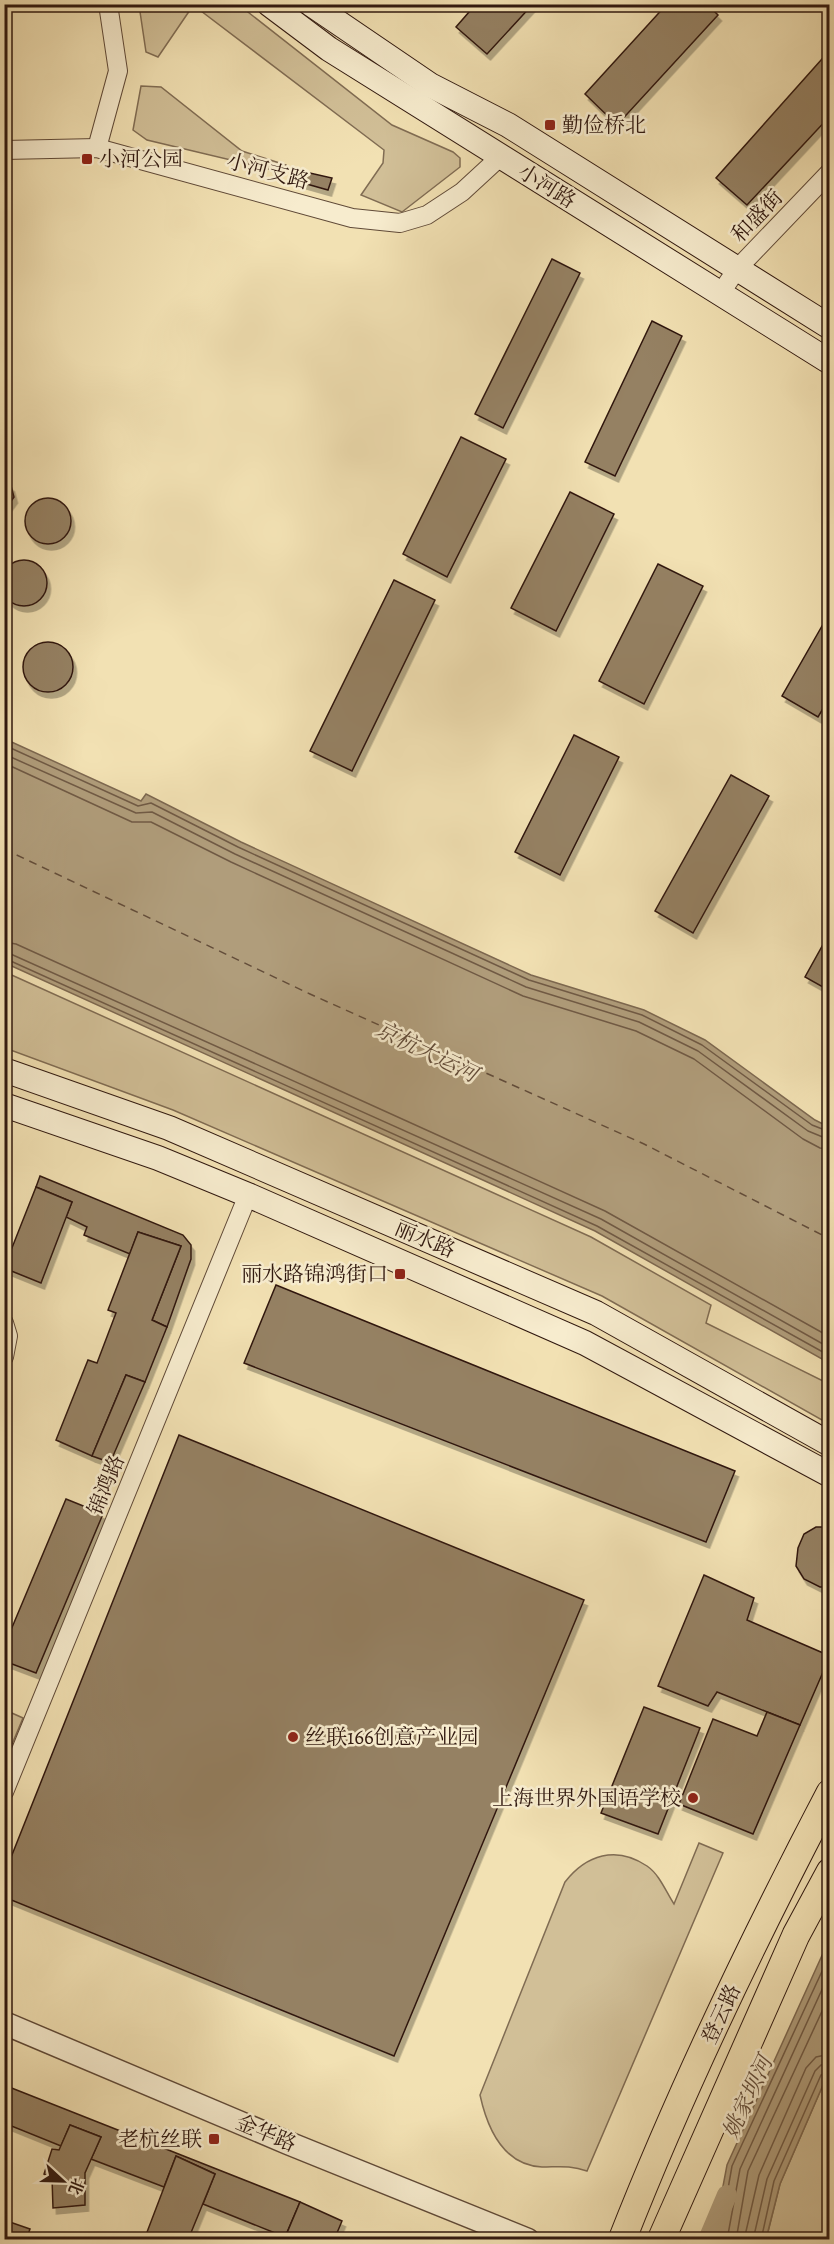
<svg xmlns="http://www.w3.org/2000/svg" width="834" height="2244" font-family="Alegreya,'Noto Serif SC',serif">
	<style>
		.green { fill: #d1bf97; stroke: #806c53; stroke-width: 1.5 }
		.water { fill: #b09d7b; stroke: #7d6850; stroke-width: 1.5 }
		.lines { fill: none; stroke-linecap: round; stroke-linejoin: round }
		.shore { stroke: #705a45; stroke-width: 1.5 }
		.canal { stroke: #b09d7b; stroke-width: 20 }
		.ferry { stroke: #634d3a; stroke-width: 1.5; stroke-dasharray: 8 6; stroke-linecap: butt }
		.building { fill: #958164; stroke: #30180f; stroke-width: 1.5; filter: url(#shadow) }
		.minor-casing { stroke: #604a38; stroke-width: 20 }
		.tertiary-casing { stroke: #604a38; stroke-width: 25 }
		.secondary-casing { stroke: #30180f; stroke-width: 26 }
		.primary-casing { stroke: #30180f; stroke-width: 29 }
		.minor { stroke: #f7ecce; stroke-width: 18 }
		.tertiary { stroke: #f7ecce; stroke-width: 22 }
		.secondary { stroke: #f7ecce; stroke-width: 24 }
		.primary { stroke: #f2e1b3; stroke-width: 27 }
		.poi-dot { fill: #8f2418; stroke: #f7ecce; stroke-width: 2 }
		.labels { text-anchor: middle; stroke-width: 5; stroke-linejoin: round; paint-order: stroke }
		.poi-label { font-size: 21px; fill: #30180f; stroke: #f7ecce; text-anchor: start }
		.street-label { font-size: 21px; fill: #30180f; stroke: #f7ecce }
		.water-label { font-size: 22px; font-style: italic; fill: #634d3a; stroke: #f7ecce }
	</style>
	<defs>
		<filter id="shadow"><feDropShadow dx="3.5" dy="6" stdDeviation="0" flood-color="#0004"/></filter>
	</defs>
	<rect width="100%" height="100%" fill="#f2e1b3"/>
	<filter id="stains"><feTurbulence type="fractalNoise" baseFrequency=".00333" numOctaves="4"/><feColorMatrix values="0 0 0 0 .2 0 0 0 0 .09 0 0 0 0 .02 0 0 0 .5 -.17"/></filter>
	<radialGradient id="worn" r=".72"><stop offset=".6" stop-color="#630" stop-opacity="0"/><stop offset="1" stop-color="#630" stop-opacity=".3"/></radialGradient>
	<g class="green">
		<polygon points="139,5 239,5 392,125 453,152 460,158 460,167 402,212 361,195 383,163 384,150 197,8 190,10 158,57 146,52"/>
		<polygon points="141,86 161,87 242,151 286,165 285,173 147,140 133,130"/>
		<polygon points="5,972 591,1237 711,1305 706,1323 823,1381 829,1373 829,1424 602,1296 173,1110 5,1048"/>
		<polygon points="5,1710 23,1718 5,1761 4,1710"/>
		<path d="M699 1843 723 1853 587 2171C570 2165 559 2167 542 2167 503 2165 487 2127 480 2095L565 1882C586 1855 616 1845 647 1866 660 1875 666 1892 674 1904Z"/>
		<polygon points="829,2071 829,2239 766,2240 780,2184"/>
	</g>
	<g class="water">
		<polygon points="5,739 141,801 146,794 241,842 531,975 644,1010 705,1040 815,1120 829,1127 829,1363 595,1231 5,963"/>
		<polygon points="829,1940 829,2071 780,2184 766,2239 713,2239 727,2165"/>
	</g>
	<g class="lines">
		<g class="shore">
			<polyline points="4,745 138,806 151,803 238,847 529,980 642,1015 702,1045 812,1125 830,1132"/>
			<polyline points="4,754 136,813 152,812 235,854 526,987 639,1022 698,1051 808,1131 830,1140"/>
			<polyline points="4,763 132,822 151,822 231,862 523,996 636,1031 694,1059 803,1139 820,1148 830,1149"/>
			<polyline points="4,942 16,944 605,1211 830,1337"/>
			<polyline points="4,951 601,1219 830,1348"/>
			<polyline points="4,958 597,1226 830,1356"/>
			<polyline points="719,2240 732,2166 830,1954"/>
			<polyline points="727,2240 740,2169 830,1972"/>
			<polyline points="736,2240 748,2171 830,1994"/>
			<polyline points="744,2240 759,2175 806,2068 816,2057 830,2054"/>
			<polyline points="753,2240 767,2179 815,2071 821,2065 830,2063"/>
			<polyline points="761,2240 774,2181 821,2075 830,2071"/>
		</g>
		<polyline class="canal" points="708,2240 727,2195"/>
		<polyline class="ferry" points="4,849 310,994 644,1144 830,1239"/>
	</g>
	<g class="building">
		<polygon points="476,4 533,4 487,54 456,27"/>
		<polygon points="667,4 707,4 718,15 617,125 585,94"/>
		<polygon points="830,50 830,116 747,205 716,178"/>
		<polygon points="292,169 332,178 328,190 289,179"/>
		<polygon points="552,259 580,273 503,428 475,414"/>
		<polygon points="652,321 682,336 615,476 585,462"/>
		<polygon points="461,437 506,459 447,577 403,554"/>
		<polygon points="4,480 11,486 14,497 4,511"/>
		<polygon points="570,492 614,514 556,631 511,608"/>
		<circle cx="48" cy="521" r="23"/>
		<circle cx="24" cy="583" r="23"/>
		<polygon points="658,564 703,586 644,704 599,681"/>
		<polygon points="394,580 435,600 352,771 310,751"/>
		<polygon points="830,612 830,697 818,717 782,696"/>
		<circle cx="48" cy="667" r="25"/>
		<polygon points="574,735 619,757 560,875 515,852"/>
		<polygon points="731,775 769,796 693,933 655,911"/>
		<polygon points="830,932 830,991 805,977"/>
		<polygon points="40,1176 183,1235 191,1245 191,1259 167,1327 152,1320 181,1246 138,1232 130,1254 84,1235 87,1227 66,1217 72,1202 36,1187"/>
		<polygon points="36,1187 72,1202 41,1283 4,1268"/>
		<polygon points="138,1232 181,1246 152,1320 167,1327 145,1382 126,1375 92,1456 56,1440 88,1360 97,1363 116,1313 108,1310"/>
		<polygon points="276,1285 735,1471 706,1542 244,1363"/>
		<polygon points="126,1375 145,1382 113,1456 109,1462 92,1456"/>
		<polygon points="179,1435 584,1600 394,2056 4,1897 4,1875"/>
		<polygon points="66,1499 103,1514 36,1673 4,1661 4,1635 8,1637"/>
		<polygon points="816,1527 830,1527 830,1587 820,1587 804,1579 796,1566 798,1548 804,1534"/>
		<polygon points="704,1575 754,1598 747,1620 830,1656 800,1725 717,1692 708,1706 658,1686"/>
		<polygon points="644,1707 700,1728 658,1834 601,1813"/>
		<polygon points="767,1712 800,1725 753,1834 679,1804 713,1719 757,1736"/>
		<polygon points="4,2085 300,2202 285,2237 203,2204 215,2174 176,2156 164,2187 91,2159 101,2137 70,2125 61,2146 4,2123"/>
		<polygon points="70,2125 101,2137 85,2173 85,2205 53,2208 52,2178 44,2174 52,2149 59,2150"/>
		<polygon points="176,2156 215,2174 188,2240 144,2240"/>
		<polygon points="300,2202 342,2221 334,2240 284,2240"/>
		<polygon points="4,2220 30,2229 26,2240 4,2240"/>
	</g>
	<g class="lines">
		<g class="minor-casing">
			<g id="minor">
				<polyline points="97,148 118,71 108,4"/>
				<polyline points="4,150 97,148 352,218 400,223 427,215 462,192 500,157"/>
				<polyline points="720,294 737,269 830,172"/>
				<polyline points="4,1323 8,1336 4,1357"/>
				<polyline points="4,1792 248,1195"/>
			</g>
		</g>
		<g class="tertiary-casing">
			<polyline id="tertiary" points="4,2023 288,2143 528,2240"/>
		</g>
		<g class="secondary-casing">
			<g id="secondary">
				<polyline points="269,4 329,49 830,362"/>
				<polyline points="311,4 430,85 508,125 830,327"/>
				<polyline points="4,1070 169,1128 596,1313 830,1444"/>
				<polyline points="4,1105 158,1158 248,1195 585,1343 830,1475"/>
			</g>
		</g>
		<g class="primary-casing">
			<g id="primary">
				<path d="M622 2240C682 2087 754 1938 830 1793"/>
				<polyline points="661,2240 796,1935 830,1872"/>
			</g>
		</g>
		<use href="#minor" class="minor"/>
		<use href="#tertiary" class="tertiary"/>
		<use href="#secondary" class="secondary"/>
		<use href="#primary" class="primary"/>
	</g>
	<g class="poi-dot">
		<rect x="544" y="119" width="12" height="12" rx="3"/>
		<rect x="81" y="153" width="12" height="12" rx="3"/>
		<rect x="394" y="1268" width="12" height="12" rx="3"/>
		<circle cx="293" cy="1737" r="6"/>
		<circle cx="693" cy="1798" r="6"/>
		<rect x="208" y="2133" width="12" height="12" rx="3"/>
	</g>
	<g class="labels">
		<g class="poi-label">
			<text x="562" y="132">勤俭桥北</text>
			<text x="99" y="166">小河公园</text>
			<text x="388" y="1281" text-anchor="end">丽水路锦鸿街口</text>
			<text x="305" y="1744">丝联166创意产业园</text>
			<text x="681" y="1805" text-anchor="end">上海世界外国语学校</text>
			<text x="202" y="2146" text-anchor="end">老杭丝联</text>
		</g>
		<g class="street-label">
			<text transform="translate(268 171) rotate(15)" y="7">小河支路</text>
			<text transform="translate(547 186) rotate(32)" y="7">小河路</text>
			<text transform="translate(757 216) rotate(-46)" y="7">和盛街</text>
			<text transform="translate(425 1239) rotate(23)" y="7">丽水路</text>
			<text transform="translate(106 1485) rotate(-68)" y="7">锦鸿路</text>
			<text transform="translate(721 2014) rotate(-65)" y="7">登云路</text>
			<text transform="translate(266 2133) rotate(23)" y="7">金华路</text>
		</g>
		<g class="water-label">
			<text transform="translate(427 1051) rotate(26)" y="8">京杭大运河</text>
			<text transform="translate(747 2097) rotate(-65)" y="8">姚家坝河</text>
		</g>
	</g>
	<rect width="834" height="2244" fill="none" stroke="#f2e1b3" stroke-width="24"/>
	<rect x="6" y="6" width="822" height="2232" fill="none" stroke="#30180f" stroke-width="3"/>
	<rect x="12" y="12" width="810" height="2220" fill="none" stroke="#30180f" stroke-width="1.5"/>
	<g transform="translate(63 2181) rotate(112)" stroke="#f7ecce" stroke-width="4.5" paint-order="stroke">
	<path d="M0-4.5L10 22L0 15L-10 22Z" fill="#30180f"/>
	<text y="-9" font-size="16" font-weight="bold" text-anchor="middle" fill="#30180f">北</text>
	</g>
	<rect width="100%" height="100%" filter="url(#stains)"/>
	<rect width="100%" height="100%" fill="url(#worn)"/>
</svg>
